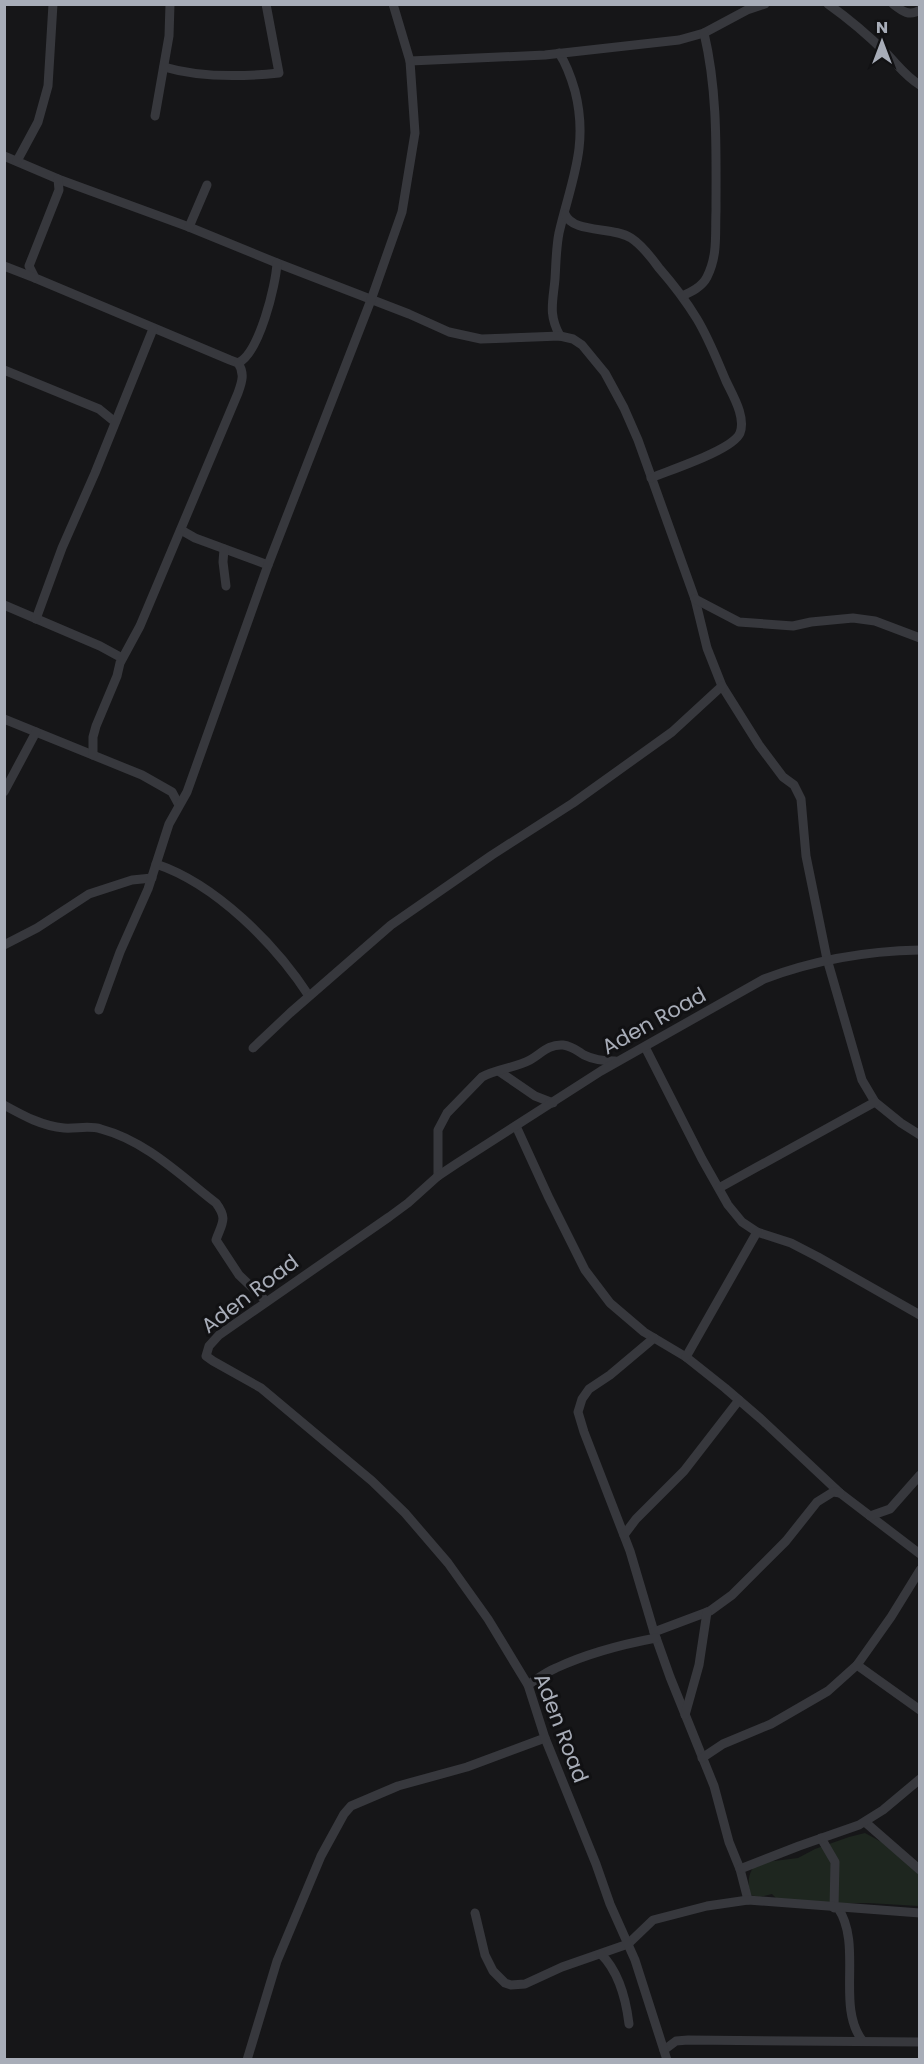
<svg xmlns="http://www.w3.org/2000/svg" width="924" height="2064" font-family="Poppins,sans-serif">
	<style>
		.green { fill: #1e261f }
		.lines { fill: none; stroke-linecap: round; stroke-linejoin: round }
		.minor { stroke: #37383d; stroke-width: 9 }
		.labels { text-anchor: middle; stroke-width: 6; stroke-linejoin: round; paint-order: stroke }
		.street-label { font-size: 21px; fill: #a8adb8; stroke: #111113 }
	</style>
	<rect width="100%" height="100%" fill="#161618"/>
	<path class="green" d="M865 1833 896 1850 919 1872V1906L868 1903 782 1904 772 1894 760 1897 750 1895C748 1883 747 1873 757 1863L798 1858 815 1849 849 1837Z"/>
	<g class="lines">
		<g class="minor">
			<path d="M828 4C849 19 868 35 886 53 897 64 906 77 920 85"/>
			<path d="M893 4C902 11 909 17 920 10"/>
			<path d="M559 53C567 65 571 77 575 91 589 146 571 181 559 233 556 248 556 264 555 279 553 302 548 314 560 336"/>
			<polyline points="410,61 545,55 679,40 704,33 747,10 765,4"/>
			<path d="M164 67C201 78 241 77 279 73L266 4"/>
			<polyline points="155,116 169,36 170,4"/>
			<polyline points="4,156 58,179 189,227 277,263 409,314 449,332 481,339 560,336 573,339 582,345 605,373 624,408 638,440 695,599 707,648 722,686 759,745 783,777 794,785 801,799 806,856 827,959 862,1080 875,1102 901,1123 920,1135"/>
			<polyline points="17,161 38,122 48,86 53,4"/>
			<path d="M58 179 59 190 29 266 35 278 230 360 238 363C259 354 276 285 277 263"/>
			<path d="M565 214C573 234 613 226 631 238 642 245 651 257 659 268 673 284 686 301 697 319 709 339 717 360 726 381 733 396 746 417 740 433 733 450 670 470 651 478"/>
			<polyline points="189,227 207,185"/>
			<polyline points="4,266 35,278"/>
			<path d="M682 296C691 292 702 287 707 277 718 255 715 235 716 211 716 151 718 92 704 33"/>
			<polyline points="4,370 99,409 115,422"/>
			<polyline points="181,530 195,538 268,565"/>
			<polyline points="224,549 223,562 226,586"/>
			<polyline points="695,599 739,622 793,626 811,622 853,618 875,621 920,638"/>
			<polyline points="4,605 100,646 122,658"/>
			<polyline points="36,619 62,548 95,473 153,329"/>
			<polyline points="4,719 142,775 172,792 179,805"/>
			<path d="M93 755V737L96 726 117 676 120 663 140 626 238 393C242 382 245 373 238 363"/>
			<polyline points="4,792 36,732"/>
			<path d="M156 864C216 884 276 945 309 996"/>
			<polyline points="4,945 37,928 89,894 132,880 152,878"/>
			<polyline points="99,1010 120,952 148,889 169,824 187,792 268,565 371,300 402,212 415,133 410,61 393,4"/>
			<polyline points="645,1047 702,1159 728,1205 742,1222 757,1232 791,1243 818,1257 920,1315"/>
			<polyline points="253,1048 290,1013 391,925 492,855 573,803 672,732 722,686"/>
			<polyline points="500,1072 535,1096 553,1103"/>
			<path d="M4 1105C24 1116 42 1126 64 1128 76 1129 89 1125 101 1129 146 1141 180 1175 216 1203 228 1219 222 1223 216 1240L239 1275 266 1301"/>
			<polyline points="516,1126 549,1198 585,1270 610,1303 644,1332 686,1357 725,1388 761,1419 840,1493 920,1554"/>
			<path d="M438 1176V1130L447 1113 482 1077C496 1069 515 1068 530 1060 541 1054 548 1044 563 1045 572 1046 576 1050 584 1055 594 1060 604 1061 615 1061"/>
			<polyline points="719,1188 875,1102"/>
			<polyline points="654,1338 610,1375 589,1389 582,1399 578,1412 584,1432 630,1551 654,1632 670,1677 714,1786 729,1842 740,1869 748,1900"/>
			<polyline points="686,1357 757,1232"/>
			<polyline points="870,1516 890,1509 920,1475"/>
			<polyline points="624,1535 636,1519 684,1471 739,1400"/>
			<polyline points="654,1632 710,1611 732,1595 786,1541 817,1502 833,1492 840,1493"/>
			<polyline points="857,1665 920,1710"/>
			<path d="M528 1685C537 1679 546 1672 556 1668 586 1654 624 1644 656 1638"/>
			<polyline points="685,1715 699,1665 707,1612"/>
			<polyline points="702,1758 723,1744 771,1724 828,1691 857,1665 891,1617 920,1570"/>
			<polyline points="865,1822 920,1870"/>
			<polyline points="821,1838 835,1862 834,1908"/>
			<polyline points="740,1869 799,1846 859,1825 883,1810 920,1779"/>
			<path d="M838 1908C863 1945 836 2006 862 2040"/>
			<polyline points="475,1913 485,1955 493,1971 505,1983 511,1985 525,1984 562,1967 628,1944 653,1920 707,1906 748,1900 920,1913"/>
			<path d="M601 1954C619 1972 626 1999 629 2024"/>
			<polyline points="664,2050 676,2041 688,2040 920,2042"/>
			<polyline points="247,2060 277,1961 321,1856 344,1814 351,1806 398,1786 467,1767 545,1738"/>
			<path d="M667 2060 635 1960 610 1904 596 1864 545 1738 528 1685 488 1619 448 1563 405 1513 372 1481 261 1388 213 1361 206 1356 209 1346 219 1335 389 1217 408 1203 438 1176 456 1164 601 1071 764 979C814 960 866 951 920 950"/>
		</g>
	</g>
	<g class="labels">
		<g class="street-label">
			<text transform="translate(654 1021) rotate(-29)" y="7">Aden Road</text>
			<text transform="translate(250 1294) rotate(-37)" y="7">Aden Road</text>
			<text transform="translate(561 1728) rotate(69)" y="7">Aden Road</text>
		</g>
	</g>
	<rect width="924" height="2064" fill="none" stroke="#a8adb8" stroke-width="12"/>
	<g transform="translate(882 42)" stroke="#111113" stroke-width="4.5" paint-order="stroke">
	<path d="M0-4.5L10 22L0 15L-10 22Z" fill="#a8adb8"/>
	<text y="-9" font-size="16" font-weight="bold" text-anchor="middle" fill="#a8adb8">N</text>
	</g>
</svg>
